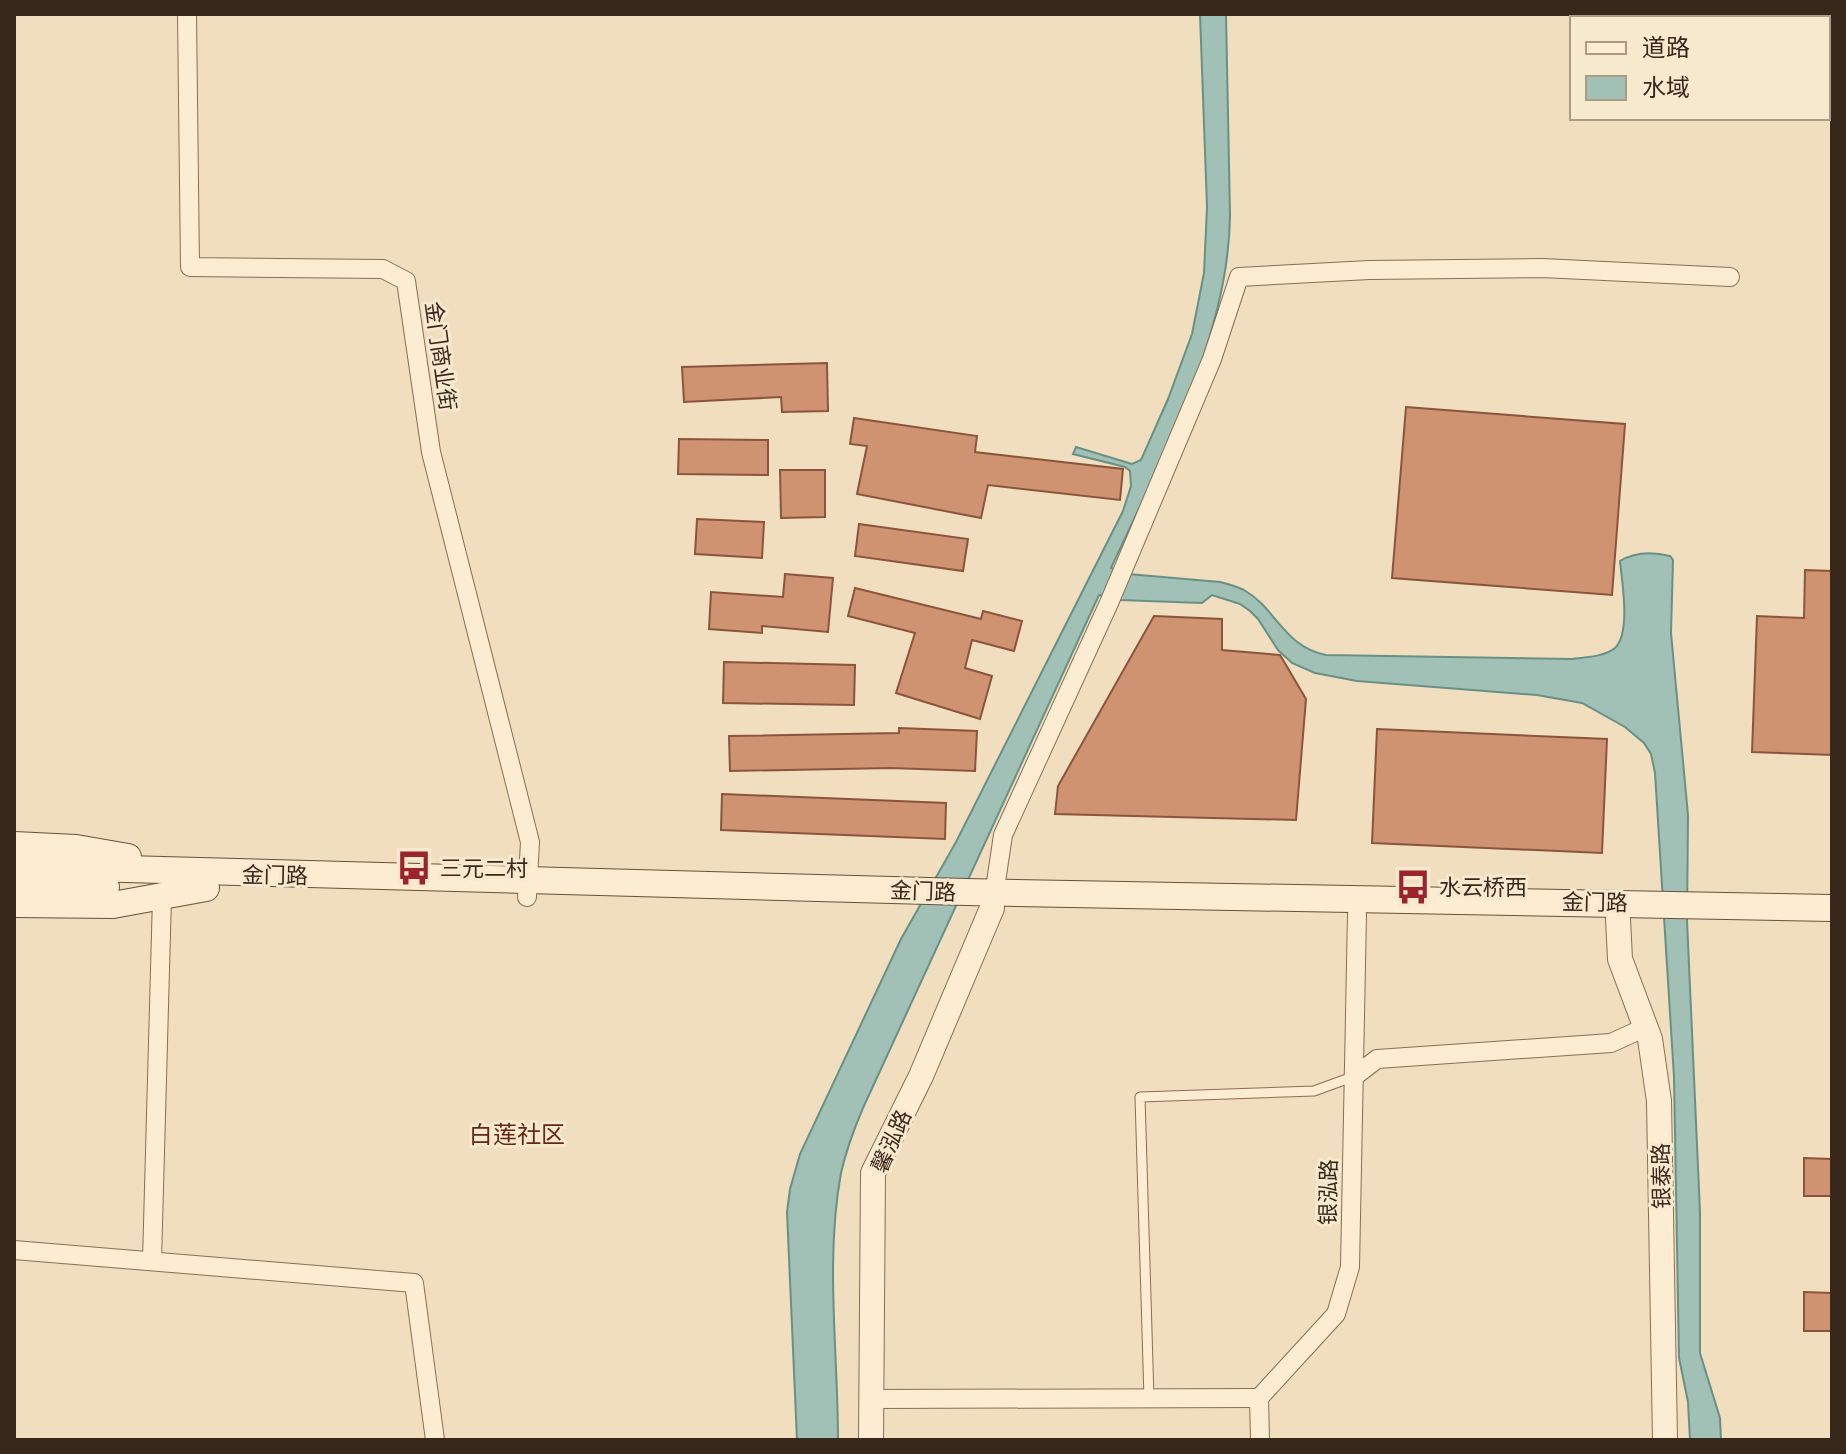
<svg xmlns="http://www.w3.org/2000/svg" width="1846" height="1454" font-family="Bitter,'Noto Sans SC',serif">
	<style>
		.water { fill: #a2c1b6; stroke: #699084; stroke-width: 2 }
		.building { fill: #d09372; stroke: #8a553b; stroke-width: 2 }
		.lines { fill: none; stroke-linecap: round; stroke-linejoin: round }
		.service-casing { stroke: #896e56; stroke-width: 11 }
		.minor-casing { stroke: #896e56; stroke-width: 20 }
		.tertiary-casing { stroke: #896e56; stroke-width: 26 }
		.secondary-casing { stroke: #6b4f39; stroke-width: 28 }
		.service { stroke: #fbecd2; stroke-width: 9 }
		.minor { stroke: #fbecd2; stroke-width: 18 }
		.tertiary { stroke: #fbecd2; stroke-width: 24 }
		.secondary { stroke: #fbecd2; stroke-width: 26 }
		.labels { text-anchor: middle; stroke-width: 6; stroke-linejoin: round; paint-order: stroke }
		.street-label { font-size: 22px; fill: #38271b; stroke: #f7e9ce }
		.poi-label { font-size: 22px; fill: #38271b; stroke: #f7e9ce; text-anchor: start }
		.neighbourhood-label { font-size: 24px; fill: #672419; stroke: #f7e9ce }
	</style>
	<rect width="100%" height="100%" fill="#f0debe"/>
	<path class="water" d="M1200 14H1226L1230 215C1229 336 1161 460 1111 568L1128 574 1220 582C1228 584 1236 586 1244 590 1277 609 1283 646 1326 655L1572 659C1585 657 1604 657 1615 648 1631 633 1622 582 1620 561 1635 552 1654 552 1670 556L1673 560 1671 633 1688 815 1687 920 1700 1212V1353L1720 1418 1721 1440H1690L1688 1402 1679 1358 1674 1077 1655 773 1651 754 1644 743 1625 727 1582 703 1537 695 1357 681 1315 673 1292 663 1278 650 1258 619 1250 611 1240 604 1212 595 1202 603 1120 600 1099 595 863 1108C854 1129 846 1151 841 1173 825 1260 838 1352 838 1440H797L787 1212 790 1189 800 1154 901 939 956 842 1123 511 1131 486 1130 471 1125 467 1073 454 1076 447 1132 464 1141 460 1168 399 1192 334 1204 273 1207 207Z"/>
	<g class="building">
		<polygon points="827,363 828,411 782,412 781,397 684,402 682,367"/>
		<polygon points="1406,407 1625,424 1612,595 1392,578"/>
		<polygon points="854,418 977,436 975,452 1123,469 1120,500 988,485 981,518 857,494 867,446 850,444"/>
		<polygon points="679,439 768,440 768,475 678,474"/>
		<polygon points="780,470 825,470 825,517 781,518"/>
		<polygon points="697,519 764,522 762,558 695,554"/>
		<polygon points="859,524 968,539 963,571 855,556"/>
		<polygon points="1805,570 1832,571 1832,755 1752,752 1757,616 1804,618"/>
		<polygon points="785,574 833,578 828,632 762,626 762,633 709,629 711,592 783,597"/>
		<polygon points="855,588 981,619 983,611 1022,621 1014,651 972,640 965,668 992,676 980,719 896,693 915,633 848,616"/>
		<polygon points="1154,616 1222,619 1222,650 1280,655 1306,699 1296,820 1055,814 1058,786"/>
		<polygon points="724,662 855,665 854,705 723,703"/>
		<polygon points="899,728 977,731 975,771 891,768 730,771 729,736 899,733"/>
		<polygon points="1377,729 1607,739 1602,853 1372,843"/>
		<polygon points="722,794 946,803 945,839 721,830"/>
		<polygon points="1804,1158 1832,1159 1832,1196 1804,1196"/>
		<polygon points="1804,1292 1832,1293 1832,1331 1804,1331"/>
	</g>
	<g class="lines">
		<g class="service-casing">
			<polyline id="service" points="1149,1398 1140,1097 1314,1091 1355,1076"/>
		</g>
		<g class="minor-casing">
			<g id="minor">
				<polyline points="187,14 190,267 383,269 406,281 431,452 530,842 527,897"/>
				<polyline points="993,902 1003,835 1109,603 1212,359 1239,277 1369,270 1542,268 1730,277"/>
				<polyline points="1355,1076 1377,1059 1611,1043 1646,1027"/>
				<polyline points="14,1250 414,1283 435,1440"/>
				<polyline points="152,1261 162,897"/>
				<polyline points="872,1399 1259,1398"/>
				<polyline points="1260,1440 1259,1398 1336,1314 1350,1267 1357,914"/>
			</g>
		</g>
		<g class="tertiary-casing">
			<g id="tertiary">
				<polyline points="1618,919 1620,959 1650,1039 1659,1101 1665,1440"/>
				<polyline points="871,1440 873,1173 921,1076 992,908"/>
			</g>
		</g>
		<g class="secondary-casing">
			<g id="secondary">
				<polyline points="14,845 76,848 128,857"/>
				<polyline points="14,866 966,892 1832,908"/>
				<polyline points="14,885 106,887"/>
				<polyline points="14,904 113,905 206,888"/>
			</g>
		</g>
		<use href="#service" class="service"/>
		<use href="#minor" class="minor"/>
		<use href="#tertiary" class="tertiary"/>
		<use href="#secondary" class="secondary"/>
	</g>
	<defs>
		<g id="bus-bare" transform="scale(2.76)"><path d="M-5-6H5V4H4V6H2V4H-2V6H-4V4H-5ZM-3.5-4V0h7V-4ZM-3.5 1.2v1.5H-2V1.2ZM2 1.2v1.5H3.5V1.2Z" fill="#9b232b" stroke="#f7e9ce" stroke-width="2.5" paint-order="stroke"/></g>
	</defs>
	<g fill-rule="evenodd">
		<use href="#bus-bare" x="414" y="868"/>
		<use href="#bus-bare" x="1413" y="887"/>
	</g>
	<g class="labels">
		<g class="street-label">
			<text transform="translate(441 356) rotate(82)" y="8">金门商业街</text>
			<text transform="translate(275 875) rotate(1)" y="8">金门路</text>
			<text transform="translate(923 891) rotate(2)" y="8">金门路</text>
			<text transform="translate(1595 902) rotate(1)" y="8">金门路</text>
			<text transform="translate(891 1141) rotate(-66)" y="8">馨泓路</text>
			<text transform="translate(1661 1176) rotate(-91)" y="8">银泰路</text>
			<text transform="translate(1328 1192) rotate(-89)" y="8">银泓路</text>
		</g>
		<g class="poi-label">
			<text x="440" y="876">三元二村</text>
			<text x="1439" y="895">水云桥西</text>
		</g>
		<g class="neighbourhood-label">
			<text x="517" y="1143">白莲社区</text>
		</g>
	</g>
	<rect width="1846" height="1454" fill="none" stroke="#38271b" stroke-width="32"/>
	<rect x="1570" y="16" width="260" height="104" fill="#f7e9ce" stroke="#ab9b86" stroke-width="2"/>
	<rect x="1586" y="42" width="40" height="12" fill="#fbecd2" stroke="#ab9b86" stroke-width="2"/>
	<text x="1642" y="56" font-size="24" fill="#38271b">道路</text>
	<rect x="1586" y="76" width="40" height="24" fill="#a2c1b6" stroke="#ab9b86" stroke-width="2"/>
	<text x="1642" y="96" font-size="24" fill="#38271b">水域</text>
</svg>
